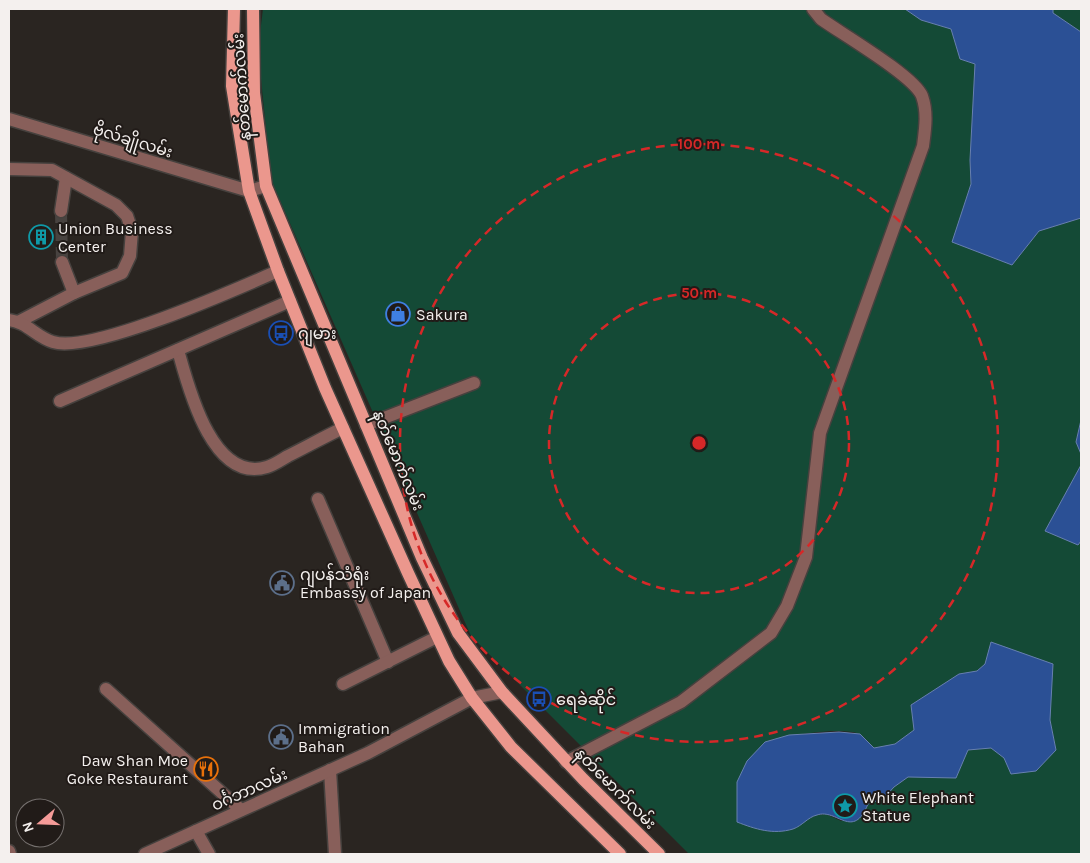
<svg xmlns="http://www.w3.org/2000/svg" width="1090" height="863" font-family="Karla,'Noto Sans Myanmar',sans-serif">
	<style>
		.green { fill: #144a36; fill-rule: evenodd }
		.water { fill: #2b5095; stroke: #6780b0 }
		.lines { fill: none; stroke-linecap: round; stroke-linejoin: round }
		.minor-tunnel { stroke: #484340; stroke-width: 12; stroke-dasharray: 12 6; stroke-linecap: butt }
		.minor-casing { stroke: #46413e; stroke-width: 15 }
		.major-casing { stroke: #46413e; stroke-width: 15 }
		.minor { stroke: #885f5a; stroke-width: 12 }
		.major { stroke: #eb978d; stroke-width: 12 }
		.ring { fill: none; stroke: #d62828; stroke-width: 2.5; stroke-dasharray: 9 6 }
		.labels { text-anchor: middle; stroke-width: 4; stroke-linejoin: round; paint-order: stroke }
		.street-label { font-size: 16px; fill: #f4f0ee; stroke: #211b18 }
		.poi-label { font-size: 16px; fill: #f4f0ee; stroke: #211b18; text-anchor: start }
		.centre { fill: #d62828; stroke: #211b18; stroke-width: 2.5 }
		.ring-label { font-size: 15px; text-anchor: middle; font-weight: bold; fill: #d62828; stroke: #211b18; stroke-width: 4; stroke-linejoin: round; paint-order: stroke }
	</style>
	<rect width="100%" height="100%" fill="#2a2521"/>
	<g class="green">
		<path d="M263 9H905L921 20 951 29 960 59 975 64 970 160 971 184 953 242 1012 265 1039 231 1081 218V420L1076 441 1081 454V465L1046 530 1078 545 1081 541V854H689L471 636 271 180 258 49ZM985 664 1050 720 1056 750 1004 758 991 748 968 750 956 777H908L894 787 883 799 868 804 864 814 841 821 826 814 817 815 765 742C784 736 841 726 859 734 864 736 870 744 874 748L895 744 914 730 911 705 959 674 977 671Z"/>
		<polygon points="1053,9 1081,9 1081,32 1053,13"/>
	</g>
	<g class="water">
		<polygon points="905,9 1053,9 1053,13 1081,32 1081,218 1039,231 1012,265 952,242 971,184 970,160 975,64 960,59 951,29 921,20"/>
		<polygon points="1081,420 1081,454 1076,442"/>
		<polygon points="1081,465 1081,541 1078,545 1045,531"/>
		<path d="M991 642 1053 664 1050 720 1056 750 1036 771 1011 774 1004 758 991 748 968 750 956 778 908 777 894 787 883 799 868 804C853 841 837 808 817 815 808 817 802 826 793 829 773 835 755 829 737 822V782L747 761 765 742 789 735 839 732 860 734 874 748 895 744 914 730 911 705 959 674 977 671 985 664Z"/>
	</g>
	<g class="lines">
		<polyline class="minor-tunnel" points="61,211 62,262"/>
		<g class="minor-casing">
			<g id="minor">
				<polyline points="9,119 249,191 266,186"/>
				<polyline points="9,169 52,170 116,205 127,216 132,231 130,256 122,273 74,293 20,321"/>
				<polyline points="61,211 66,178"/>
				<polyline points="62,262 74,293"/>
				<path d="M9 320C27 322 36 337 53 342 91 354 237 289 278 271"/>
				<path d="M178 350C188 386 212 484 267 467 274 465 281 460 288 456 306 447 324 437 343 428"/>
				<polyline points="60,401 290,301"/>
				<polyline points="366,425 474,383"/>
				<polyline points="318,499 388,662"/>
				<polyline points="343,684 437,637"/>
				<polyline points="106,689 241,810"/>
				<path d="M566 762 681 702 771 633 787 606 806 557 820 433 923 146C925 130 928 113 922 96 914 76 842 34 821 19L813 9"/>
				<polyline points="330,770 335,854"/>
				<polyline points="196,831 209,854"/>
				<polyline points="9,851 10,854"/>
				<polyline points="145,854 368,753 472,698 502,692"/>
			</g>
		</g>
		<g class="major-casing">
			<g id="major">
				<polyline points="234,9 232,86 249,191 278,271 325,388 408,573 449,661 472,698 511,747 620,854"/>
				<polyline points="253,9 254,93 266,186 422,558 458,633 502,692 583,779 659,854"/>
			</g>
		</g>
		<use href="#minor" class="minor"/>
		<use href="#major" class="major"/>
	</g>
	<g class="ring">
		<circle cx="699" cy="443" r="150"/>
		<circle cx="699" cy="443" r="299"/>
	</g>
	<defs>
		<g id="building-ring" transform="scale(1.25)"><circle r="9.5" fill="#211b18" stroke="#0f9aa8" stroke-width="1.5"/><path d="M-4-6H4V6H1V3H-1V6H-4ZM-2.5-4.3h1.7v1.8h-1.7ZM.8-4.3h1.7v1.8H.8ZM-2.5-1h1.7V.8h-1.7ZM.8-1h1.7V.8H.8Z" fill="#0f9aa8"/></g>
		<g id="shop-ring" transform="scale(1.25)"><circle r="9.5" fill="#211b18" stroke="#3f7fe0" stroke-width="1.5"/><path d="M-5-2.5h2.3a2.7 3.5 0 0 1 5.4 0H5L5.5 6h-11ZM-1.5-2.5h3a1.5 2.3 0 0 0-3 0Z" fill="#3f7fe0"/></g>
		<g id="bus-ring" transform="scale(1.25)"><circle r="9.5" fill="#211b18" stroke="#1a4fb4" stroke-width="1.5"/><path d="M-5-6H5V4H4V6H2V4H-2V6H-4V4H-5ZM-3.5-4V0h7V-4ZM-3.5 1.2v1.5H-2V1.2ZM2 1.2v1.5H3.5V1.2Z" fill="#1a4fb4"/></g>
		<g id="civic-ring" transform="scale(1.25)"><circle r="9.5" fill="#211b18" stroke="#5c6f8a" stroke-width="1.5"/><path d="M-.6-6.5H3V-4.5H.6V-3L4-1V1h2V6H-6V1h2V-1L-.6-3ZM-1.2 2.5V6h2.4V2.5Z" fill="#5c6f8a"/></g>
		<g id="restaurant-ring" transform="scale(1.25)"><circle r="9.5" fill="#211b18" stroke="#e8710a" stroke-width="1.5"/><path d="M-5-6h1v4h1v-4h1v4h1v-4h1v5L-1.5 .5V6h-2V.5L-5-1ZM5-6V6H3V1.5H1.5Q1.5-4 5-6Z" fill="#e8710a"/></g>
		<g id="sight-ring" transform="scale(1.25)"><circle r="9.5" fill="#211b18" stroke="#0f9aa8" stroke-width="1.5"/><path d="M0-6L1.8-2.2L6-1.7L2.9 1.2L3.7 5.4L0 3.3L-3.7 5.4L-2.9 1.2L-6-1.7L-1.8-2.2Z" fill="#0f9aa8"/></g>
	</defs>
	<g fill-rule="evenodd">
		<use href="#building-ring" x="41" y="237"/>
		<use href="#shop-ring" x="398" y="314"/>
		<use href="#bus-ring" x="281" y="333"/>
		<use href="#civic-ring" x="282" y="583"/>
		<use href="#bus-ring" x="539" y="699"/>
		<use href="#civic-ring" x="281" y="737"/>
		<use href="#restaurant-ring" x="206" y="769"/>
		<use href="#sight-ring" x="845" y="806"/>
	</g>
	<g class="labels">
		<g class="street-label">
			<text transform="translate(241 87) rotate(-94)" y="6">နတ်မောက်လမ်း</text>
			<text transform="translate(133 140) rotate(17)" y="6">ဗိုလ်ချိုလမ်း</text>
			<text transform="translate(399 460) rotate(67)" y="6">နတ်မောက်လမ်း</text>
			<text transform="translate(616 788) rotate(45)" y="6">နတ်မောက်လမ်း</text>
			<text transform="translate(249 789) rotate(-24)" y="6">ဝင်္ဂဘာလမ်း</text>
		</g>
		<g class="poi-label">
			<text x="58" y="234">Union Business<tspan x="58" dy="18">Center</tspan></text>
			<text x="416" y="320">Sakura</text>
			<text x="298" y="339">ဂျမား</text>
			<text x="300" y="580">ဂျပန်သံရုံး<tspan x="300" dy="18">Embassy of Japan</tspan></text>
			<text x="556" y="705">ရေခဲဆိုင်</text>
			<text x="298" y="734">Immigration<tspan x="298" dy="18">Bahan</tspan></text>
			<text x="188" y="766" text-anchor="end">Daw Shan Moe<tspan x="188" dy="18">Goke Restaurant</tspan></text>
			<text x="862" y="803">White Elephant<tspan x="862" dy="18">Statue</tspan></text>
		</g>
	</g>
	<circle cx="699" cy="443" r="8" class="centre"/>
	<g class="ring-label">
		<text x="699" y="149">100 m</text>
		<text x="699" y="298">50 m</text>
	</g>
	<rect width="1090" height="863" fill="none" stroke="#f4f0ee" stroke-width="20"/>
	<g transform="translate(40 823) rotate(251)"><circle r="24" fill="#211b18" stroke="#75706e"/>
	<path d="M0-4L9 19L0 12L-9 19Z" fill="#f59b98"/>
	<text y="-8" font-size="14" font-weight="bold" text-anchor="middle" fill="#f4f0ee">N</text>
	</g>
</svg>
